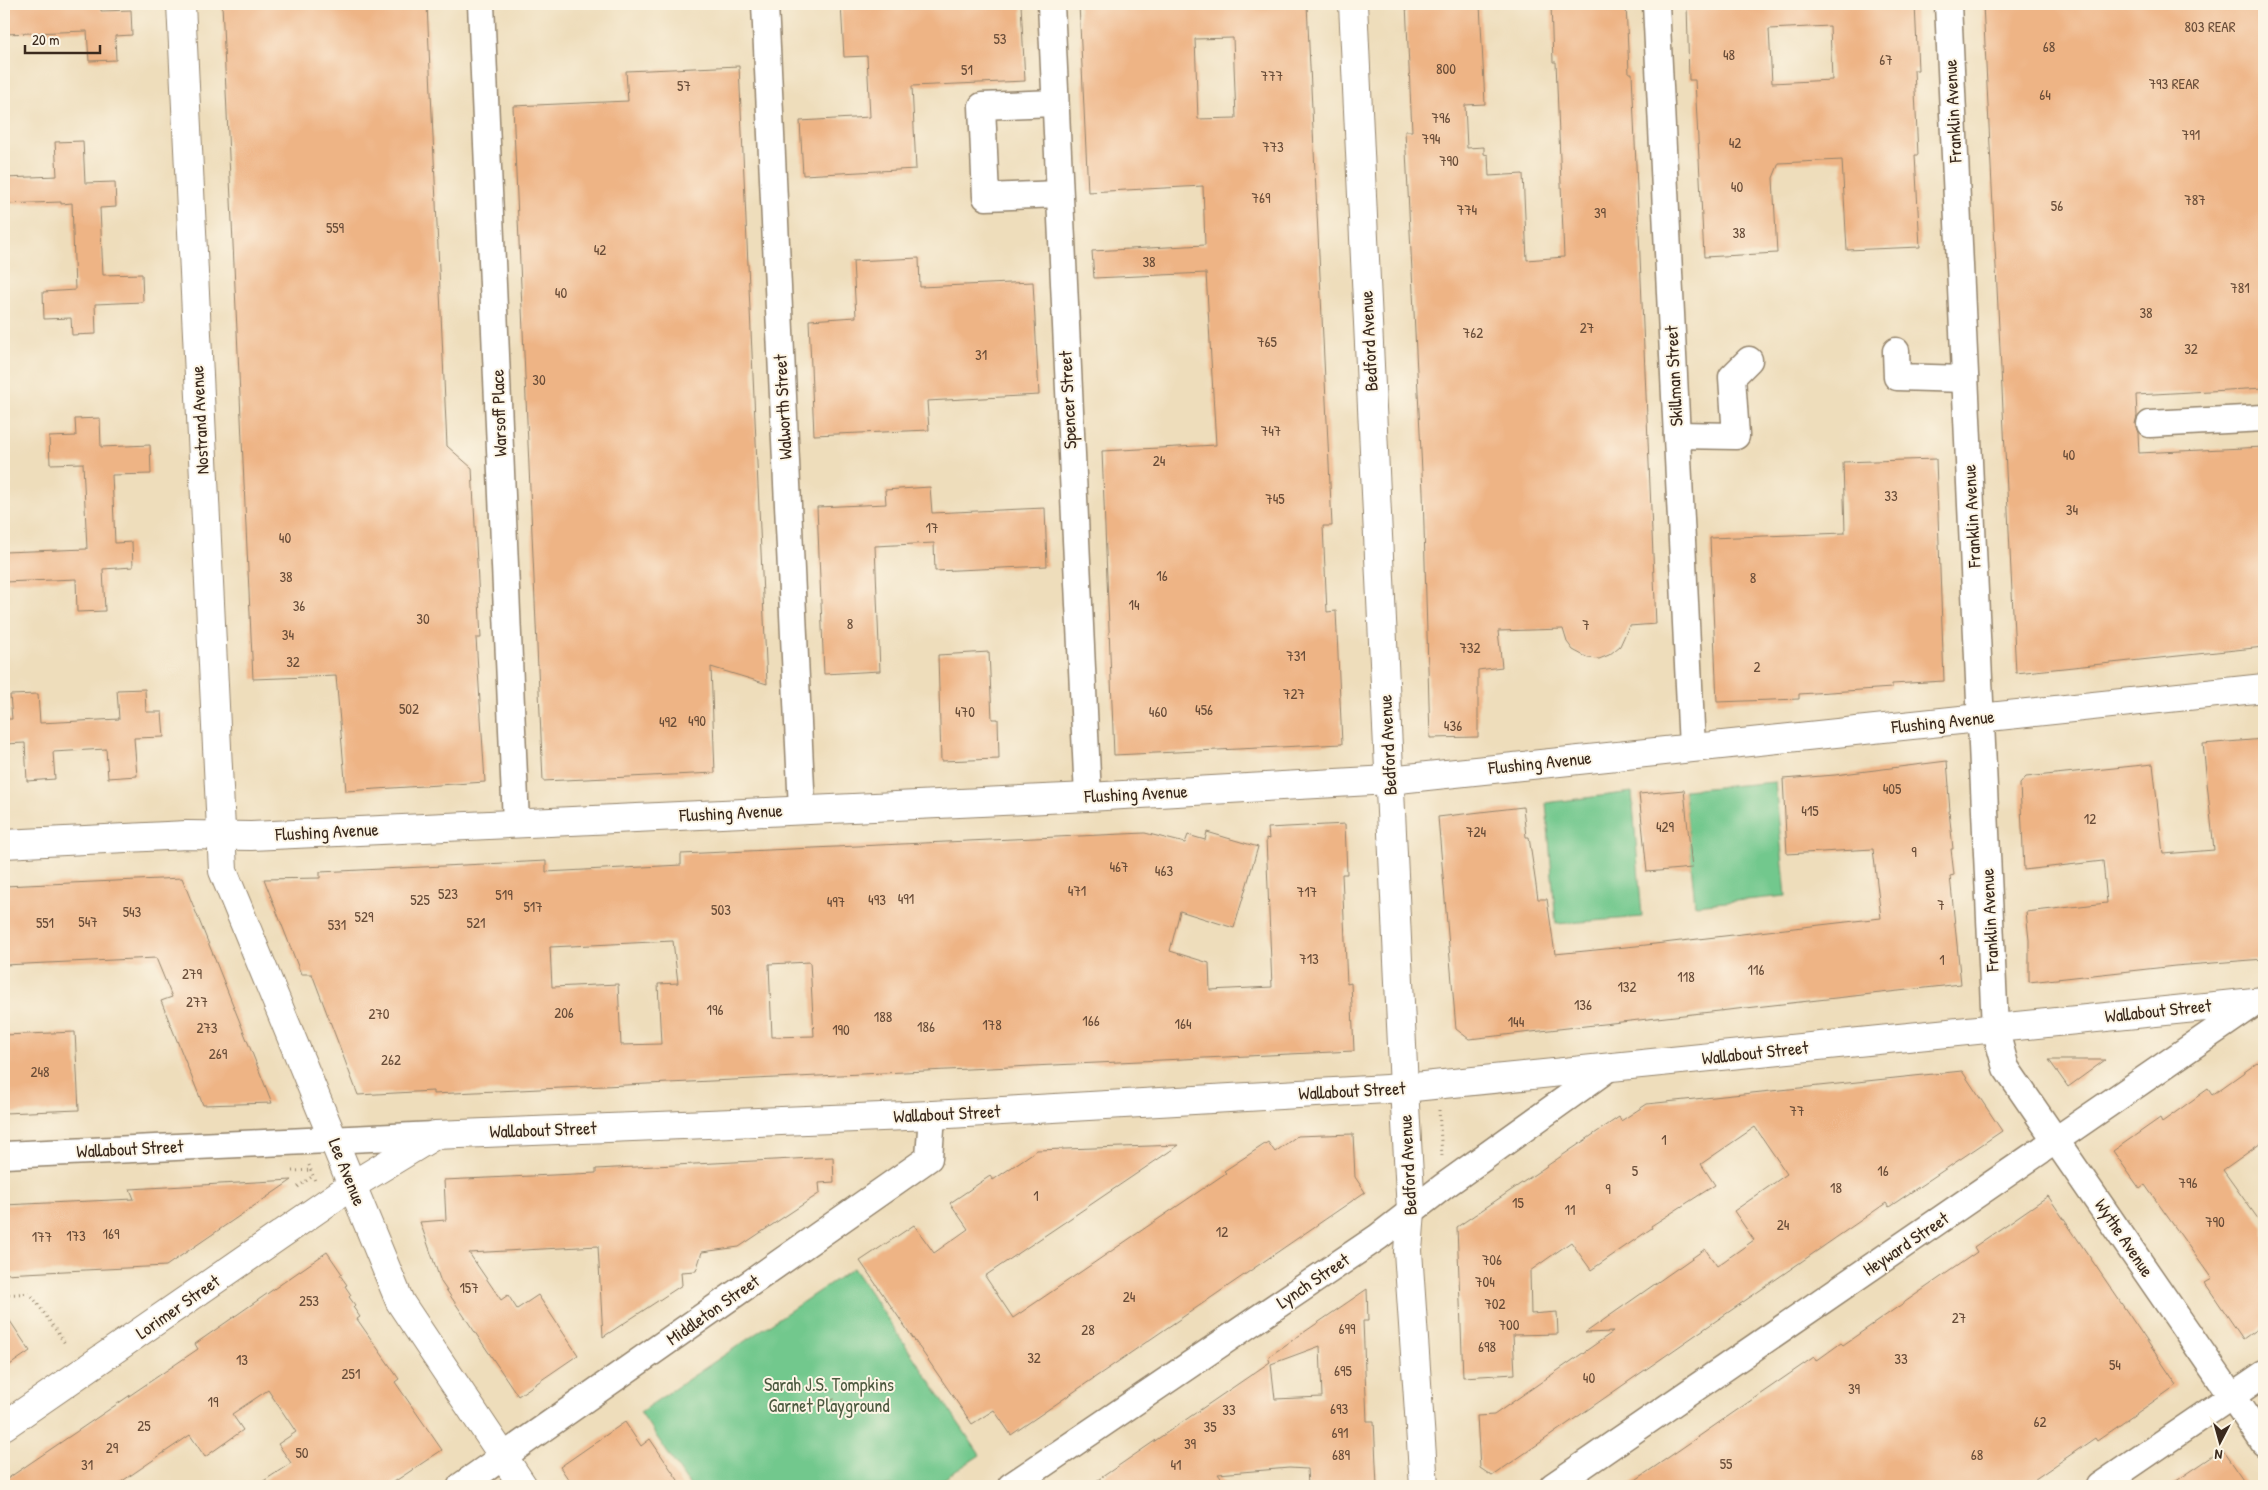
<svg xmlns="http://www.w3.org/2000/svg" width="2268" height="1490" font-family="'Patrick Hand',sans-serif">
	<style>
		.green { fill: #72c88d; stroke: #567956 }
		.building { fill: #eeb485; fill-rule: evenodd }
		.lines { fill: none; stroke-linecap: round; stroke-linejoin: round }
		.minor-casing { stroke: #94846c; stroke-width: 29 }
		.major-casing { stroke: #94846c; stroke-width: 30 }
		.path { stroke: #94846c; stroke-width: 3; stroke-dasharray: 1 4; stroke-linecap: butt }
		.minor { stroke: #fff; stroke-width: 26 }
		.major { stroke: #fff; stroke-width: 28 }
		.labels { text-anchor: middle; stroke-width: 4; stroke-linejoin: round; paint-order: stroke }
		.number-label { font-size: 15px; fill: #684c38 }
		.street-label { font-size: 18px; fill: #3b2a1e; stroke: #fcf5e5 }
		.park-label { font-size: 18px; fill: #4c593f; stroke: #fcf5e5 }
	</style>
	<rect width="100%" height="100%" fill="#fcf5e5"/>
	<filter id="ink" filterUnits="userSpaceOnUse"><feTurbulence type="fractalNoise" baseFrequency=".02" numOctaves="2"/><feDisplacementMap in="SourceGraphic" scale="10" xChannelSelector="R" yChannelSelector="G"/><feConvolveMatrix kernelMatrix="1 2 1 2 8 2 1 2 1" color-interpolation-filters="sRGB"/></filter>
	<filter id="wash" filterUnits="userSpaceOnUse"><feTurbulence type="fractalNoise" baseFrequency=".0096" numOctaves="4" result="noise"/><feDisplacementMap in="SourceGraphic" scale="20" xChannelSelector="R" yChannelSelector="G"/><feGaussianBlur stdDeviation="1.12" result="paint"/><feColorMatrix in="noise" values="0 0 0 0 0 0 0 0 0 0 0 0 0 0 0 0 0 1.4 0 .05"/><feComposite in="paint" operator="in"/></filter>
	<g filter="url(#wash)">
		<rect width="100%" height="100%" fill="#edb"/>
		<g class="green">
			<polygon points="1775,782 1786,896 1695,905 1684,790"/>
			<polygon points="1632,792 1642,917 1556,924 1546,803"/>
			<polygon points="853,1268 980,1455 933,1486 690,1486 640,1412"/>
		</g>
		<g id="blocks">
			<g class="building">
				<polygon points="4,4 101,4 101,11 131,10 132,35 115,36 116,60 89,61 87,31 4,34"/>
				<polygon points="222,4 427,4 447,446 472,468 481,638 476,638 485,782 346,791 336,676 253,679"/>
				<polygon points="841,4 1021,4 1025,81 912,86 916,169 803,175 800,121 870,117 867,56 844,57"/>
				<path d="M1079 4H1307L1332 526H1323L1327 612 1336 611 1342 744 1114 755 1102 451 1216 445 1206 273 1094 278 1092 251 1205 245 1203 186 1088 192ZM1233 38 1236 118 1198 119 1195 39Z"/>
				<polygon points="1406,4 1480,4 1485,104 1465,105 1467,148 1484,147 1484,154 1488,155 1489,176 1523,174 1527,260 1564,257 1556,62 1553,62 1551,4 1626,4 1629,73 1632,73 1656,624 1629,626 1620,646 1609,655 1599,659 1588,658 1573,650 1567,642 1563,629 1498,631 1502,667 1478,670 1478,737 1430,738 1423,492 1405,131 1412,131"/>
				<path d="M1687 4H1915L1918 70H1914L1918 155H1915L1920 247 1847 250 1842 160 1779 163 1773 178 1777 253 1704 257 1695 80H1689ZM1830 26 1832 80 1772 83 1769 29Z"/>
				<polygon points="1983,4 2264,4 2264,388 2136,395 2137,416 2135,424 2138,433 2139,453 2264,447 2264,647 2016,673"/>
				<polygon points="739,66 767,684 711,667 715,773 543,781 513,106 628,101 626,71"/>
				<polygon points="83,141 85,183 115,182 116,207 100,208 103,275 142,274 143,302 95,304 96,334 72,335 71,318 44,319 43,292 75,290 72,203 61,204 61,202 4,204 4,178 57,176 55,142"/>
				<polygon points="919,258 920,287 1033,282 1039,395 927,401 929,430 814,435 809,320 856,317 853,261"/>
				<polygon points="100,418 101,447 150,445 151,474 112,475 115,543 132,542 133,567 103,569 105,611 77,612 76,579 4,582 4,552 87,549 83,463 50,464 49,437 76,436 75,419"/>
				<polygon points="1936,459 1944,681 1892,684 1892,688 1799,694 1799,699 1717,702 1710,538 1845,533 1843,462"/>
				<polygon points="930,487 932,513 1045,508 1047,566 935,571 934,543 875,546 880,671 824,674 817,507 886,504 885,490"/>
				<polygon points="989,652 992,719 998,719 999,759 941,761 938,655"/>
				<polygon points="145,689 146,712 162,712 164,737 134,738 137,776 108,778 106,749 53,752 55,779 27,781 25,743 4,744 4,719 12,719 10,695 38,694 40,723 119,719 117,690"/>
				<polygon points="2264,739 2264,959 2175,966 2029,982 2029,940 2026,912 2107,903 2103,861 2024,870 2020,784 2026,777 2153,764 2163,854 2214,850 2203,744"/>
				<polygon points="1947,761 1949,786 1948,786 1950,811 1949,811 1953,849 1951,849 1954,875 1950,876 1961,984 1469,1039 1456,1029 1438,817 1523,807 1526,837 1529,837 1538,899 1547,899 1555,954 1646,945 1881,918 1873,849 1787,854 1783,779 1835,775"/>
				<polygon points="1684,790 1692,868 1647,872 1639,794"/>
				<path d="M1345 824 1347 874H1342L1347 984 1351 983 1354 1051 433 1094V1091L358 1095 312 974H301L264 879 320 878V872L546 861V872L681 865V854L1145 833 1185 843 1188 835 1205 840 1207 832 1258 847 1234 928 1180 911 1170 951 1209 963 1210 990 1272 987 1266 838 1269 839 1268 828ZM673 941 678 983 658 984 661 1044 621 1045 618 984 552 987 550 947ZM810 962 814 1036 772 1037 769 964Z"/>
				<polygon points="182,878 212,952 272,1103 203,1105 161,1001 172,997 156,958 4,965 4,886"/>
				<polygon points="75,1032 79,1110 4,1113 4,1035"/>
				<polygon points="2264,1058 2264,1141 2223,1170 2264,1227 2264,1324 2243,1339 2205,1283 2212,1279 2145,1185 2140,1189 2113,1151 2160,1118 2162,1122 2208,1089 2212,1095"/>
				<polygon points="2049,1060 2105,1060 2068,1087"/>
				<polygon points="1962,1071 2002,1131 1889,1207 1886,1203 1492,1476 1480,1468 1477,1416 1494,1415 1613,1332 1585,1333 1705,1249 1717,1266 1754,1240 1734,1211 1787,1174 1755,1127 1701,1164 1715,1185 1651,1226 1652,1228 1591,1270 1571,1242 1530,1271 1531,1314 1557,1312 1558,1334 1513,1335 1515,1374 1463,1377 1457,1227 1619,1117 1621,1121 1647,1104"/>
				<polygon points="1353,1134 1355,1177 1365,1192 1011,1435 994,1410 972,1424 860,1261 914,1225 934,1253 968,1229 950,1203 990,1176 993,1180 1037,1150 1179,1145 985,1276 1013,1318 1226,1173 1224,1171 1268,1142 1275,1152 1297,1136"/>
				<polygon points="833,1157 834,1182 819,1183 820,1193 739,1247 702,1252 696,1271 681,1272 682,1285 603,1337 598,1246 469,1253 501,1300 508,1295 517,1309 538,1295 578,1355 518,1396 441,1282 420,1222 446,1220 444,1180 596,1173 596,1169"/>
				<polygon points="292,1180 166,1266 4,1274 4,1205 134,1199 130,1189"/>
				<polygon points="2048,1196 2177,1385 2097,1441 2095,1438 2025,1486 1627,1486 1814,1357 1816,1361 1841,1343 1843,1345 1977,1252 1974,1247"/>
				<polygon points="327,1252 342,1274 340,1275 347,1285 345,1286 351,1295 349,1297 355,1305 353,1307 360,1317 357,1319 399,1379 395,1382 442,1450 388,1486 256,1486 291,1463 278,1444 296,1432 268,1390 232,1414 243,1430 205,1457 190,1435 115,1486 4,1486 4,1481 198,1349 195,1344"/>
				<path d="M1367 1289 1368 1321H1363L1367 1421H1374L1377 1486H1308L1307 1469 1289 1468 1218 1474 1227 1486H1089L1270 1362 1268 1357ZM1320 1346 1322 1397 1275 1399 1271 1364Z"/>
				<polygon points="4,1312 30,1351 4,1369"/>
				<polygon points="625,1422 641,1446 650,1439 682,1486 573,1486 560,1467"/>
				<polygon points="2222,1450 2247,1486 2169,1486"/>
			</g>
		</g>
	</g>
	<g filter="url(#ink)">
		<use href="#blocks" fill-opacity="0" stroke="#94846c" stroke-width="1"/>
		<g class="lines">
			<g class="minor-casing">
				<g id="minor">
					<polyline points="481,4 516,823"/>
					<polyline points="765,4 802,810"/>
					<polyline points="1051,4 1088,797"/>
					<polyline points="1656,4 1692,747"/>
					<polyline points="1948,4 1995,1028 2006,1068 2264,1443"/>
					<polyline points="1055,103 982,106 986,197 1059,194"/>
					<polyline points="1896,351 1897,377 1965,379"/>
					<polyline points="2150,424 2264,418"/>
					<polyline points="1677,435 1736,436 1732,377 1749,360"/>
					<polyline points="4,1155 435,1135"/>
					<polyline points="461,1486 929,1158 932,1115"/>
					<polyline points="1011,1486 1378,1237 1444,1186 1610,1067"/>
					<polyline points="1553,1486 2258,1001"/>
					<polyline points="2100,1486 2264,1374"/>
				</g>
			</g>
			<g class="major-casing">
				<g id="major">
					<polyline points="181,4 223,871 400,1302 523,1486"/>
					<polyline points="1353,4 1404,1088 1411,1211 1408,1251 1424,1486"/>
					<polyline points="4,844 187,835 251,836 1088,797 1389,780 2264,688"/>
					<polyline points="4,1426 351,1186 435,1135 932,1115 1404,1088 2264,1001"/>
				</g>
			</g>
			<g class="path">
				<polyline points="1439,1110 1442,1156"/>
				<polyline points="309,1165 315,1181"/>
				<polyline points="292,1171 311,1170"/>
				<polyline points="298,1187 313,1176"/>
				<polyline points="4,1295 30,1293 66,1345"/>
				<polyline points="833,1399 847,1421"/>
			</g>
			<use href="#minor" class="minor"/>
			<use href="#major" class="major"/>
		</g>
	</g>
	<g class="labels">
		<g class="number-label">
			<text x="2210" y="32">803 REAR</text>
			<text x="1000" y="44">53</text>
			<text x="2049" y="52">68</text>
			<text x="1729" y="60">48</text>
			<text x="1886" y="65">67</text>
			<text x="1446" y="74">800</text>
			<text x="967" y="75">51</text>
			<text x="1272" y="81">777</text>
			<text x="2174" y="89">793 REAR</text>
			<text x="684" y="91">57</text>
			<text x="2045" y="100">64</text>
			<text x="1441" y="123">796</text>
			<text x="2191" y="140">791</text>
			<text x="1431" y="144">794</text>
			<text x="1735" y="148">42</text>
			<text x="1273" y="152">773</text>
			<text x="1449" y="166">790</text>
			<text x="1737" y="192">40</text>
			<text x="1261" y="203">769</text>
			<text x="2195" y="205">787</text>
			<text x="2057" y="211">56</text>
			<text x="1467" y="215">774</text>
			<text x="1600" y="218">39</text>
			<text x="335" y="233">559</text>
			<text x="1739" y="238">38</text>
			<text x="600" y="255">42</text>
			<text x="1149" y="267">38</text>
			<text x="2240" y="293">781</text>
			<text x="561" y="298">40</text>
			<text x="2146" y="318">38</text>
			<text x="1587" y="333">27</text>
			<text x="1473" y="338">762</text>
			<text x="1267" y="347">765</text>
			<text x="2191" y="354">32</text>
			<text x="981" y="360">31</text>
			<text x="539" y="385">30</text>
			<text x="1271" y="436">747</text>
			<text x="2069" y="460">40</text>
			<text x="1159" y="466">24</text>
			<text x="1891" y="501">33</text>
			<text x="1275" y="504">745</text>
			<text x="2072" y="515">34</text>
			<text x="932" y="533">17</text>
			<text x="285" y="543">40</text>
			<text x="1162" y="581">16</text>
			<text x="286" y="582">38</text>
			<text x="1753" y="583">8</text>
			<text x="1134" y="610">14</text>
			<text x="299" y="611">36</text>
			<text x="423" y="624">30</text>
			<text x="850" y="629">8</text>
			<text x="1586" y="630">7</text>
			<text x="288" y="640">34</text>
			<text x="1470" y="653">732</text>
			<text x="1296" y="661">731</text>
			<text x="293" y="667">32</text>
			<text x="1757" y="672">2</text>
			<text x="1294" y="699">727</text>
			<text x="409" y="714">502</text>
			<text x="1204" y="715">456</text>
			<text x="965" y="717">470</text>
			<text x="1158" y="717">460</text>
			<text x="697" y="726">490</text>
			<text x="668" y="727">492</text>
			<text x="1453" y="731">436</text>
			<text x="1892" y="794">405</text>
			<text x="1810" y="816">415</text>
			<text x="2090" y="824">12</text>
			<text x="1665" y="832">429</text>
			<text x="1476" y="837">724</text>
			<text x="1914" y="857">9</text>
			<text x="1119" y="872">467</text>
			<text x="1164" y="876">463</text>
			<text x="1077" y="896">471</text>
			<text x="1307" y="897">717</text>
			<text x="448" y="899">523</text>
			<text x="504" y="900">519</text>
			<text x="906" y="904">491</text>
			<text x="420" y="905">525</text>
			<text x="877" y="905">493</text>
			<text x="836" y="907">497</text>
			<text x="1941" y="910">7</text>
			<text x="533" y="912">517</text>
			<text x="721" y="915">503</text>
			<text x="132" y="917">543</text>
			<text x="364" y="922">529</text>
			<text x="88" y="927">547</text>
			<text x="45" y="928">551</text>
			<text x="476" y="928">521</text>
			<text x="337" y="930">531</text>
			<text x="1309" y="964">713</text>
			<text x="1942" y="965">1</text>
			<text x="1756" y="975">116</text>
			<text x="192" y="979">279</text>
			<text x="1686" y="982">118</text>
			<text x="1627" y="992">132</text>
			<text x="197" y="1007">277</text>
			<text x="1583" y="1010">136</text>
			<text x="715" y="1015">196</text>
			<text x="564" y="1018">206</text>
			<text x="379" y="1019">270</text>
			<text x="883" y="1022">188</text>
			<text x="1091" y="1026">166</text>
			<text x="1516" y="1027">144</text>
			<text x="1183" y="1029">164</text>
			<text x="992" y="1030">178</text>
			<text x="926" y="1032">186</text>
			<text x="207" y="1033">273</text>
			<text x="841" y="1035">190</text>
			<text x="218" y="1059">269</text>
			<text x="391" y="1065">262</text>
			<text x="40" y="1077">248</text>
			<text x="1797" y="1116">77</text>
			<text x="1664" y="1145">1</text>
			<text x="1635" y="1176">5</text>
			<text x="1883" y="1176">16</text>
			<text x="2188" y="1188">796</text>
			<text x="1836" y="1193">18</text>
			<text x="1608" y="1194">9</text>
			<text x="1036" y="1201">1</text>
			<text x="1518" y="1208">15</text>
			<text x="1570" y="1215">11</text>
			<text x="2215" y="1227">790</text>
			<text x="1783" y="1230">24</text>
			<text x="1222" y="1237">12</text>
			<text x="111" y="1239">169</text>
			<text x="76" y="1241">173</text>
			<text x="42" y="1242">177</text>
			<text x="1492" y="1265">706</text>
			<text x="1485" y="1287">704</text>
			<text x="469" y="1293">157</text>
			<text x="1129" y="1302">24</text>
			<text x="309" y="1306">253</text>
			<text x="1495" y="1309">702</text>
			<text x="1959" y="1323">27</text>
			<text x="1509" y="1330">700</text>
			<text x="1347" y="1334">699</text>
			<text x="1088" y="1335">28</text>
			<text x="1487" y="1352">698</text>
			<text x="1034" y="1363">32</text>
			<text x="1901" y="1364">33</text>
			<text x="242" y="1365">13</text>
			<text x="2115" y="1370">54</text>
			<text x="1343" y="1376">695</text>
			<text x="351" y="1379">251</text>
			<text x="1589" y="1383">40</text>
			<text x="1854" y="1394">39</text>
			<text x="213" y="1407">19</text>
			<text x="1339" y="1414">693</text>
			<text x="1229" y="1415">33</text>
			<text x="2040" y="1427">62</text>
			<text x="144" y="1431">25</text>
			<text x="1210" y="1432">35</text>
			<text x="1340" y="1438">691</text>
			<text x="1190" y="1449">39</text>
			<text x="112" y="1453">29</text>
			<text x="302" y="1458">50</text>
			<text x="1341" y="1460">689</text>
			<text x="1977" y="1460">68</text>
			<text x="1726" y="1469">55</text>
			<text x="87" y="1470">31</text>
			<text x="1176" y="1470">41</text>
		</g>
		<g class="street-label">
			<text transform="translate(1953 111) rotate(-93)" y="6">Franklin Avenue</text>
			<text transform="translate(1369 341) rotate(-93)" y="6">Bedford Avenue</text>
			<text transform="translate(1674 376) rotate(-93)" y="6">Skillman Street</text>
			<text transform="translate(1068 400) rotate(-93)" y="6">Spencer Street</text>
			<text transform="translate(783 407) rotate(-93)" y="6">Walworth Street</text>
			<text transform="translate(499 413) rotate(-92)" y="6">Warsoff Place</text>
			<text transform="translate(200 420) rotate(-93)" y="6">Nostrand Avenue</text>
			<text transform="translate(1972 516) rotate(-93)" y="6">Franklin Avenue</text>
			<text transform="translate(1943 722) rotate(-6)" y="6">Flushing Avenue</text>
			<text transform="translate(1388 745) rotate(-93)" y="6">Bedford Avenue</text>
			<text transform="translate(1540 763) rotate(-6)" y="6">Flushing Avenue</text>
			<text transform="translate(1136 794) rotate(-3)" y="6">Flushing Avenue</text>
			<text transform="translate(731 813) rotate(-3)" y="6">Flushing Avenue</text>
			<text transform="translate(327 832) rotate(-3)" y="6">Flushing Avenue</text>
			<text transform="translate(1990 920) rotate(-93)" y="6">Franklin Avenue</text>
			<text transform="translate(2158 1011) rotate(-6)" y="6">Wallabout Street</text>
			<text transform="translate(1755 1053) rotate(-6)" y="6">Wallabout Street</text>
			<text transform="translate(1352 1091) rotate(-3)" y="6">Wallabout Street</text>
			<text transform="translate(947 1114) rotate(-3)" y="6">Wallabout Street</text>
			<text transform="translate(543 1130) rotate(-2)" y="6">Wallabout Street</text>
			<text transform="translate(130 1149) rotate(-3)" y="6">Wallabout Street</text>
			<text transform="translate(1408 1165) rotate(-93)" y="6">Bedford Avenue</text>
			<text transform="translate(347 1172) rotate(68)" y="6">Lee Avenue</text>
			<text transform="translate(2124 1238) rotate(56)" y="6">Wythe Avenue</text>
			<text transform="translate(1906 1244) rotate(-34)" y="6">Heyward Street</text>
			<text transform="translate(1313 1281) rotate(-34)" y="6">Lynch Street</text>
			<text transform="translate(178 1307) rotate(-35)" y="6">Lorimer Street</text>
			<text transform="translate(713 1310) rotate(-35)" y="6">Middleton Street</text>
		</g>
		<g class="park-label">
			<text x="829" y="1391">Sarah J.S. Tompkins<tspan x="829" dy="21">Garnet Playground</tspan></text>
		</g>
	</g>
	<rect width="2268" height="1490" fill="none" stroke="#fcf5e5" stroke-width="20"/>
	<g transform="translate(2220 1442) rotate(186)" stroke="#fcf5e5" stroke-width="4" paint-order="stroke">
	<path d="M0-4L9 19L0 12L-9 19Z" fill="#3b2a1e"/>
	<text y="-8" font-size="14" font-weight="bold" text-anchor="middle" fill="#3b2a1e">N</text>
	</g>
	<path d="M25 45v8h75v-8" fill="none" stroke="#3b2a1e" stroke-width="2.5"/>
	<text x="32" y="45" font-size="15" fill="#3b2a1e" stroke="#fcf5e5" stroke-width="4" paint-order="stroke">20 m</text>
</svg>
